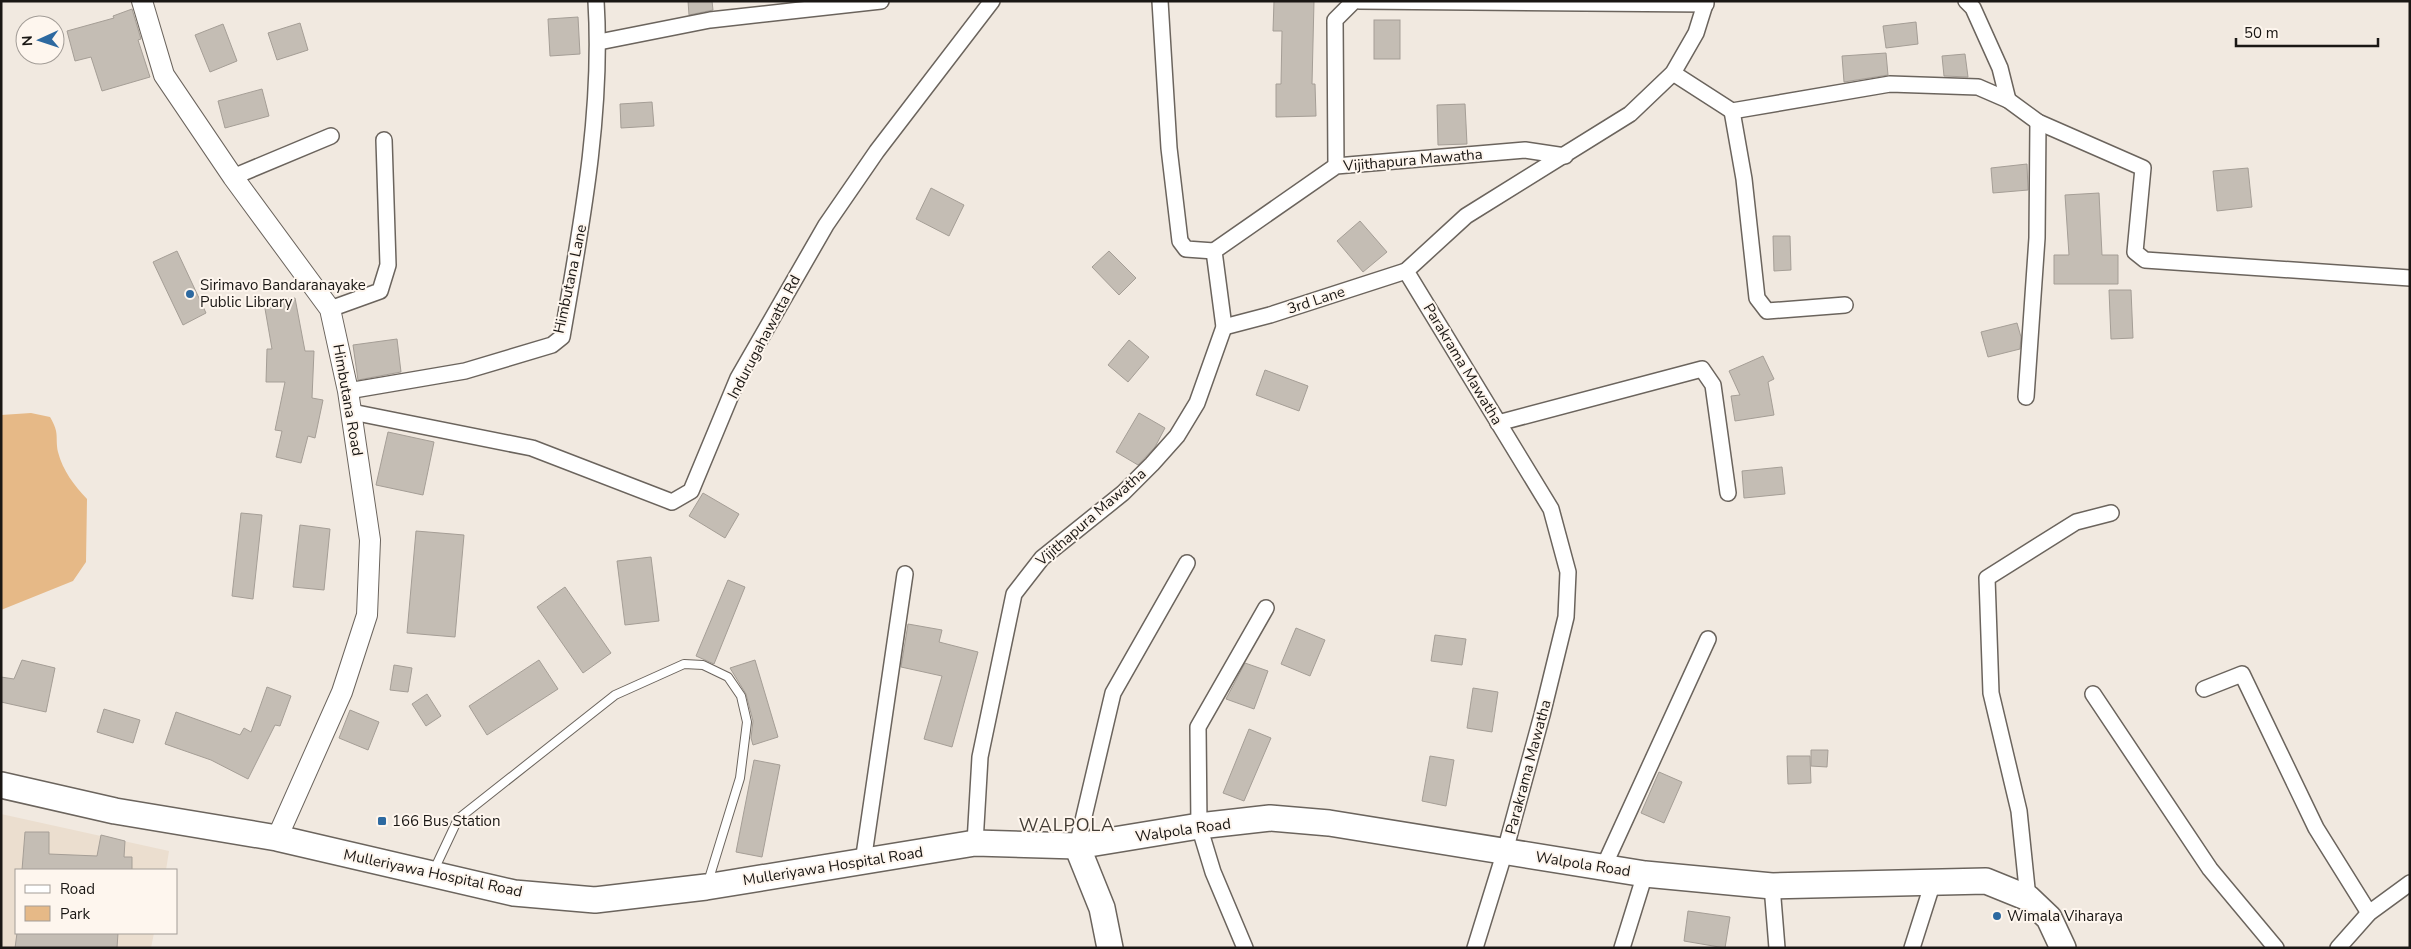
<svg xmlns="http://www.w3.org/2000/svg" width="2411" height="949" font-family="'Nunito Sans',sans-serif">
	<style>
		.built { fill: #ebdecf }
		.green { fill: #e6b987 }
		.building { fill: #c4bdb4; stroke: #a59e96 }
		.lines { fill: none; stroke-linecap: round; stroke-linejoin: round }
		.service-casing { stroke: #6b645d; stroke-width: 10 }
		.minor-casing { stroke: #6b645d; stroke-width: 18 }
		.tertiary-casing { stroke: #6b645d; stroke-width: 22 }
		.primary-casing { stroke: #6b645d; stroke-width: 28 }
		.service { stroke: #fff; stroke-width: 8 }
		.minor { stroke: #fff; stroke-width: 15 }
		.tertiary { stroke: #fff; stroke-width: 20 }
		.primary { stroke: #fff; stroke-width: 25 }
		.poi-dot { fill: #2d69a0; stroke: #fef6ee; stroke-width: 2 }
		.labels { text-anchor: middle; stroke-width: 4; stroke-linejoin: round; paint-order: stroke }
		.street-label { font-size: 15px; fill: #1a1714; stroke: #fef6ee }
		.poi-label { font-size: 15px; fill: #1a1714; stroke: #fef6ee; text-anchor: start }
		.quarter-label { font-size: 18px; letter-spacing: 1px; fill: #423c35; stroke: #fef6ee }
	</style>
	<rect width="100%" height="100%" fill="#f1e9e0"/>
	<polygon class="built" points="1,814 169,851 166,870 16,870 16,933 154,933 151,948 1,948"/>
	<path class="green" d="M31 413 50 417C60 434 55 436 58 452 63 471 74 485 87 499L86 562 73 581 1 610V415Z"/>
	<g class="building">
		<polygon points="688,1 712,1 713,10 689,15"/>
		<polygon points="1274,1 1314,1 1312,84 1315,84 1316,116 1276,117 1276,84 1281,84 1282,31 1273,31"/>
		<polygon points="132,9 141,39 138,40 150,77 102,91 91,57 75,61 67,31 114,18 113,16"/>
		<polygon points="578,17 580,54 550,56 548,19"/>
		<rect x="1374" y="20" width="26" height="39"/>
		<polygon points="1916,22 1918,44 1886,48 1883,26"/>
		<polygon points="300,23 308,50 277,60 268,33"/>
		<polygon points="223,24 237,61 210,72 195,35"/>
		<polygon points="1886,53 1888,75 1844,82 1842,56"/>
		<polygon points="1965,54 1968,77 1944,76 1942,56"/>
		<polygon points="262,89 269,116 225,128 218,101"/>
		<polygon points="652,102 654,126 621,128 620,104"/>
		<polygon points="1465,104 1467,144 1438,145 1437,105"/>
		<polygon points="2027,164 2028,190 1993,193 1991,168"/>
		<polygon points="2248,168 2252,207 2217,211 2213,171"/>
		<polygon points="931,188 964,205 949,236 916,219"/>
		<polygon points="2099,193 2102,255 2118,255 2118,284 2054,284 2054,255 2069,255 2065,195"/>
		<polygon points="1360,221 1387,252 1363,272 1337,241"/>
		<polygon points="1773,236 1790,236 1791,270 1774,271"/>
		<polygon points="177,251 206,313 183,325 153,262"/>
		<polygon points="1109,251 1136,278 1119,295 1092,267"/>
		<polygon points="2109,290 2131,290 2133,338 2111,339"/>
		<polygon points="295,298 305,351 314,351 312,398 323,400 315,438 308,436 301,463 276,457 282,431 275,430 285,382 266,382 267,349 272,349 264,303"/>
		<polygon points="2017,323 2021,337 2020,349 1988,357 1981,332"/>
		<polygon points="397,339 401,372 358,380 353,345"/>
		<polygon points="1129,340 1149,357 1128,382 1108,365"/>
		<polygon points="1763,356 1774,379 1768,382 1774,415 1735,421 1731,396 1740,395 1729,371"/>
		<polygon points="1265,370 1308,386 1299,411 1256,395"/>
		<polygon points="1139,413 1165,428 1155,447 1138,465 1116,452"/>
		<polygon points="388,432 434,442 423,495 376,485"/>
		<polygon points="1782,467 1785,494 1744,498 1742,471"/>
		<polygon points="703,493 739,514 725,538 689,516"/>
		<polygon points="241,513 262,515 253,599 232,596"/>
		<polygon points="300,525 330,529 324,590 293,587"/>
		<polygon points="416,531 464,535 455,637 407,633"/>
		<polygon points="651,557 659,621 625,625 617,561"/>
		<polygon points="728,580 745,587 714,664 696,656"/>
		<polygon points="565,587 611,653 583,673 537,607"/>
		<polygon points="908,624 942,630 939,642 978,652 952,747 924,739 942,676 901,667"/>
		<polygon points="1296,628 1325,640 1310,676 1281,664"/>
		<polygon points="1435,635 1466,639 1462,665 1431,661"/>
		<polygon points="22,660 55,668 46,712 1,702 1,677 14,679"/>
		<polygon points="539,660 558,689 487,735 469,706"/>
		<polygon points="755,660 778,737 753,745 751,738 753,721 746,694 730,668"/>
		<polygon points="1245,663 1268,671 1254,709 1226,699"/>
		<polygon points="394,665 412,668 408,692 390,690"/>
		<polygon points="267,687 291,696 280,726 275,725 248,779 211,760 165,744 176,712 240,735 244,728 251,732"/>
		<polygon points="1473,688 1498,692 1492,732 1467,728"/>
		<polygon points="427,694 441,716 426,726 412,704"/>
		<polygon points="104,709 140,720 133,743 97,732"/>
		<polygon points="350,710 379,722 368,750 339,738"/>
		<polygon points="1249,729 1271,738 1244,801 1223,793"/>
		<polygon points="1811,750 1828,750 1827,767 1811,766"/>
		<polygon points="1430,756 1454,760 1446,806 1422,801"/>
		<polygon points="1787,756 1810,756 1811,783 1788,784"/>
		<polygon points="754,760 780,765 762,857 736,852"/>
		<polygon points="1659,772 1682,782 1664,823 1641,813"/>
		<polygon points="25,832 49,832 49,854 97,856 101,835 125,841 124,857 132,857 132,870 22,870"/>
		<polygon points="1688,911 1730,917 1725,948 1684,941"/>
		<polygon points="17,933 118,933 117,948 15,948"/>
	</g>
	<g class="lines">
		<g class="service-casing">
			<polyline id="service" points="434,870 458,819 615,695 684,664 703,665 728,677 741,696 747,722 740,778 708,882"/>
		</g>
		<g class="minor-casing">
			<g id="minor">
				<polyline points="1160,1 1169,148 1180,241 1186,249 1214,251"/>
				<polyline points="1359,1 1706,4"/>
				<polyline points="1966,1 1973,8 2000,68 2008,100"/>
				<polyline points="599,42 710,20 881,1"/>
				<polyline points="1673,73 1732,111 1890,84 1978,87 2008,100 2038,122 2143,168 2135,252 2145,260 2410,278"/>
				<polyline points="1732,111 1744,179 1757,298 1767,311 1845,305"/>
				<polyline points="1336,166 1335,20 1354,1"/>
				<polyline points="233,177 331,136"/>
				<polyline points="330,309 380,291 388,265 384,140"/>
				<polyline points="1224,327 1270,315 1406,271"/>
				<path d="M348 391 465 371 552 345 562 337C581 227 603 114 596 1"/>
				<polyline points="2026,397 2037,238 2038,122"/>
				<polyline points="352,412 532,448 672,502 691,491 738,378 826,225 877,151 992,1"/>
				<polyline points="1498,423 1702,369 1713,385 1728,493"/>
				<polyline points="2204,689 2242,674 2316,828 2369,913"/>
				<polyline points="2093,694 2210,869 2276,948"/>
				<polyline points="975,843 980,757 1014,594 1042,558 1123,493 1152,464 1177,436 1197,403 1224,327 1214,251 1336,166 1525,150 1565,156"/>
				<polyline points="1077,846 1113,693 1187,563"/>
				<polyline points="863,862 905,574"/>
				<polyline points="1604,866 1708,639"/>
				<polyline points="1772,886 1777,948"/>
				<polyline points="2028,898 2019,811 1991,693 1987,578 2076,522 2111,513"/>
				<polyline points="1245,948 1213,872 1199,826 1198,727 1266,608"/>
				<polyline points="1475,948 1505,851 1542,715 1566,617 1568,572 1551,509 1406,271 1466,216 1630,114 1673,73 1696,33 1706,1"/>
				<polyline points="1622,948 1645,874"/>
				<polyline points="1912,948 1933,882"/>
				<polyline points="2338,948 2369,913 2410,883"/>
			</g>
		</g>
		<g class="tertiary-casing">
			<polyline id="tertiary" points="142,1 164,75 233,177 330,309 348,391 370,540 367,615 342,692 277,838"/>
		</g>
		<g class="primary-casing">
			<g id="primary">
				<polyline points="1,785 115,811 277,838 514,893 595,900 706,887 975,843 1077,846 1199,826 1270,818 1329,823 1645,874 1772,886 1986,881 2028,898 2049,918 2063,948"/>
				<polyline points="1077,846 1102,908 1110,948"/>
			</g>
		</g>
		<use href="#service" class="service"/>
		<use href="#minor" class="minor"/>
		<use href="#tertiary" class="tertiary"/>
		<use href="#primary" class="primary"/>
	</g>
	<g class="poi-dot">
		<circle cx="190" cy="294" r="5"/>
		<rect x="377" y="816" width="10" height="10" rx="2.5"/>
		<circle cx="1997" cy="916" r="5"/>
	</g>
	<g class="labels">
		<g class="street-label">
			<text transform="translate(1413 160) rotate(-5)" y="5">Vijithapura Mawatha</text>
			<text transform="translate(570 279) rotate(-78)" y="5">Himbutana Lane</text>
			<text transform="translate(1316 300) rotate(-18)" y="5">3rd Lane</text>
			<text transform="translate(764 337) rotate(-62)" y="5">Indurugahawatta Rd</text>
			<text transform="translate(1463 364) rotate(59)" y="5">Parakrama Mawatha</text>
			<text transform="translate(348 400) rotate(80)" y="5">Himbutana Road</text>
			<text transform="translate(1091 517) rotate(-41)" y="5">Vijithapura Mawatha</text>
			<text transform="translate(1528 767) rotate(-75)" y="5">Parakrama Mawatha</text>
			<text transform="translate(1183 830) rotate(-8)" y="5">Walpola Road</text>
			<text transform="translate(1583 864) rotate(9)" y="5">Walpola Road</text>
			<text transform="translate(833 866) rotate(-9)" y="5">Mulleriyawa Hospital Road</text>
			<text transform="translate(433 873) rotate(12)" y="5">Mulleriyawa Hospital Road</text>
		</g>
		<g class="poi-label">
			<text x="200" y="290">Sirimavo Bandaranayake<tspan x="200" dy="17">Public Library</tspan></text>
			<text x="392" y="826">166 Bus Station</text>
			<text x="2007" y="921">Wimala Viharaya</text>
		</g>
		<g class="quarter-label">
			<text x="1067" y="831">WALPOLA</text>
		</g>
	</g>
	<rect width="2411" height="949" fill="none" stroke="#1a1714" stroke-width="5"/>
	<rect x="15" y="869" width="162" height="65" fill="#fef6ee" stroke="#a39d97"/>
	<rect x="25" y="885" width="25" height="8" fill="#ffffff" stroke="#a39d97"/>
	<text x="60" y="894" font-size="15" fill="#1a1714">Road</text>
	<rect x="25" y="906" width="25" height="15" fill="#e6b987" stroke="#a39d97"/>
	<text x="60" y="919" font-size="15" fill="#1a1714">Park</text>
	<g transform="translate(40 40) rotate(267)"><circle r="24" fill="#fef6ee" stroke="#a39d97"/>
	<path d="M0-4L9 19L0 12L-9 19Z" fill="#2d69a0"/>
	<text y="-8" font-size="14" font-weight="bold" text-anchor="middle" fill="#1a1714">N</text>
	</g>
	<path d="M2236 38v8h142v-8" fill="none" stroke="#1a1714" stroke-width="2.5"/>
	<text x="2244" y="38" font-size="15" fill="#1a1714" stroke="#fef6ee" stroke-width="4" paint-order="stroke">50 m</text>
</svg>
